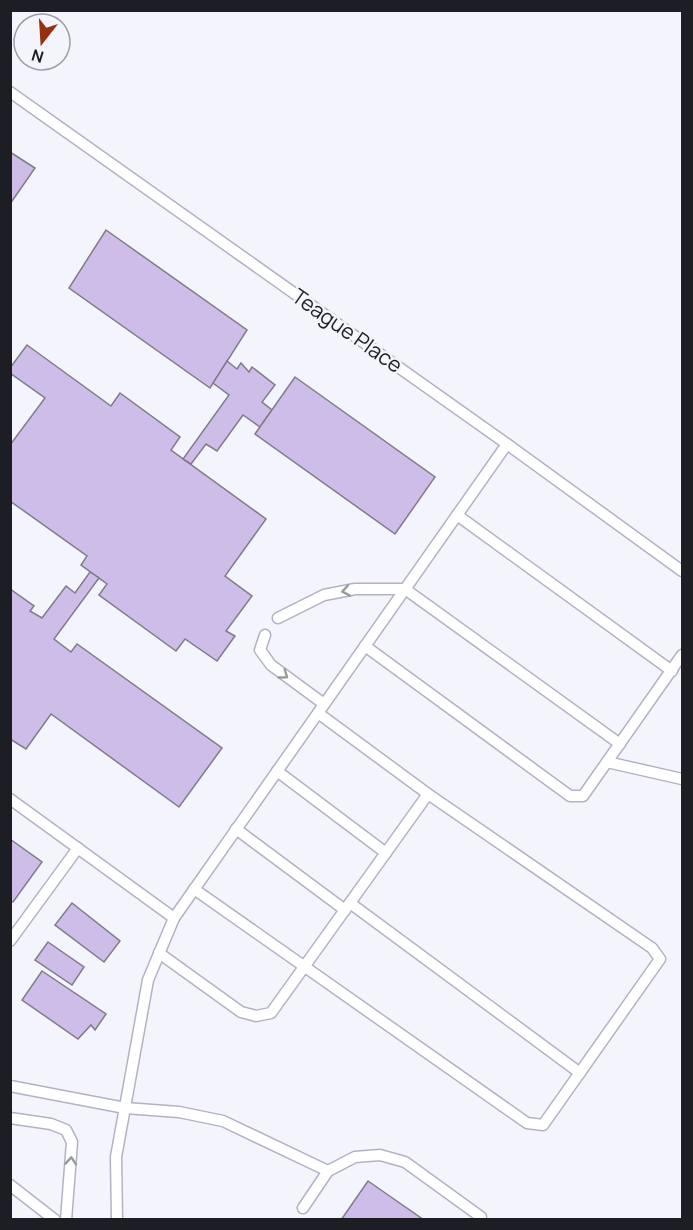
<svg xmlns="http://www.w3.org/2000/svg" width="693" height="1230" font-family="Manrope,sans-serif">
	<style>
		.building { fill: #cfbde9; stroke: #807a89; stroke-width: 1.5 }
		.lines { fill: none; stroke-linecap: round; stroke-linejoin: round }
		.lane-casing { stroke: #b1b3c4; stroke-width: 13 }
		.lane { stroke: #fff; stroke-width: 10 }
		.oneway { stroke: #999a9c }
		.labels { text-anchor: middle; stroke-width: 5; stroke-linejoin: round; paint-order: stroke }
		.street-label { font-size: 21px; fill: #1d1e24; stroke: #f4f5fc }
	</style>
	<rect width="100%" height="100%" fill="#f4f5fc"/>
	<g class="building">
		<polygon points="10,152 35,168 10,204"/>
		<polygon points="106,230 247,330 210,388 69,288"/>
		<polygon points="27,345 111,406 120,393 180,437 171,450 266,519 225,576 252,596 226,631 235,636 217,661 185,639 176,651 99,595 107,584 81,565 87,556 10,501 10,445 45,398 10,373 10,368"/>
		<polygon points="227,361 237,369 241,363 249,372 252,367 275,385 262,402 272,410 260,427 243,415 217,451 206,444 191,464 183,459 229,395 213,383"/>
		<polygon points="295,377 435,477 395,534 255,434"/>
		<polygon points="90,572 99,578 54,639 71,652 77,644 222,748 179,807 51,714 26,749 10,739 10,589 34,606 30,611 42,618 66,586 75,593"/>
		<polygon points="10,839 42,862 13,902 10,900"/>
		<polygon points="72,903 120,941 104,962 55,925"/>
		<polygon points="48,942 84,967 72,985 35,960"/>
		<polygon points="42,971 106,1014 95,1030 91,1025 78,1039 22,1000"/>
		<polygon points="368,1181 424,1220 341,1220"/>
	</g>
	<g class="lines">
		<g class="lane-casing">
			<g id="lane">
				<polyline points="10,92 507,444 682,571"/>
				<polyline points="457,515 672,671"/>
				<polyline points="278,618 324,595 355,589 405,589 620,744"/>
				<polyline points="265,635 260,650 271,665 324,704"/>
				<polyline points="365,646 570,796 583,796 682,655"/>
				<polyline points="607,762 682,779"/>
				<polyline points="277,771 386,853"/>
				<polyline points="10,799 174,918"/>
				<polyline points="236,829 345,910"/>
				<polyline points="194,889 527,1123 543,1125 660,959 652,948 428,794"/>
				<polyline points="350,903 580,1073"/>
				<polyline points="10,941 78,848"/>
				<polyline points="159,953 241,1012 256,1016 271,1013 428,794 318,713"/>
				<polyline points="10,1086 125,1108 179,1112 223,1121 328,1171"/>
				<polyline points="10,1118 51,1124 66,1130 72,1142 66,1220"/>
				<polyline points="10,1185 55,1220"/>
				<polyline points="303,1208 328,1171 355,1157 380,1155 405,1162 481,1217"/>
				<polyline points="117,1220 116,1157 148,980 174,918 507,444"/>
			</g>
		</g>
		<use href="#lane" class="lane"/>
	</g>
	<defs><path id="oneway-chevron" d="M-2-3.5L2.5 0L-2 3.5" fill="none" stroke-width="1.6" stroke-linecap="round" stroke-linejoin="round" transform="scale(1.5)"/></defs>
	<g class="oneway">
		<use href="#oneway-chevron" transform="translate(346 591) rotate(170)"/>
		<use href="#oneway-chevron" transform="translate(284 675) rotate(36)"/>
		<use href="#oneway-chevron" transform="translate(71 1161) rotate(-86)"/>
	</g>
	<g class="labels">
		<g class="street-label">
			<text transform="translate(347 331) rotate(35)" y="7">Teague Place</text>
		</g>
	</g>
	<rect width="693" height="1230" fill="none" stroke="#1d1e24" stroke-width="24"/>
	<g transform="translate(42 42) rotate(197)"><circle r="28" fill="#f4f5fc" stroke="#9e9fa6" stroke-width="1.5"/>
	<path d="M0-4.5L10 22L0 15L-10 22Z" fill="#97300e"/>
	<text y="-9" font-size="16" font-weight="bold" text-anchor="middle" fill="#1d1e24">N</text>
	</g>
</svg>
